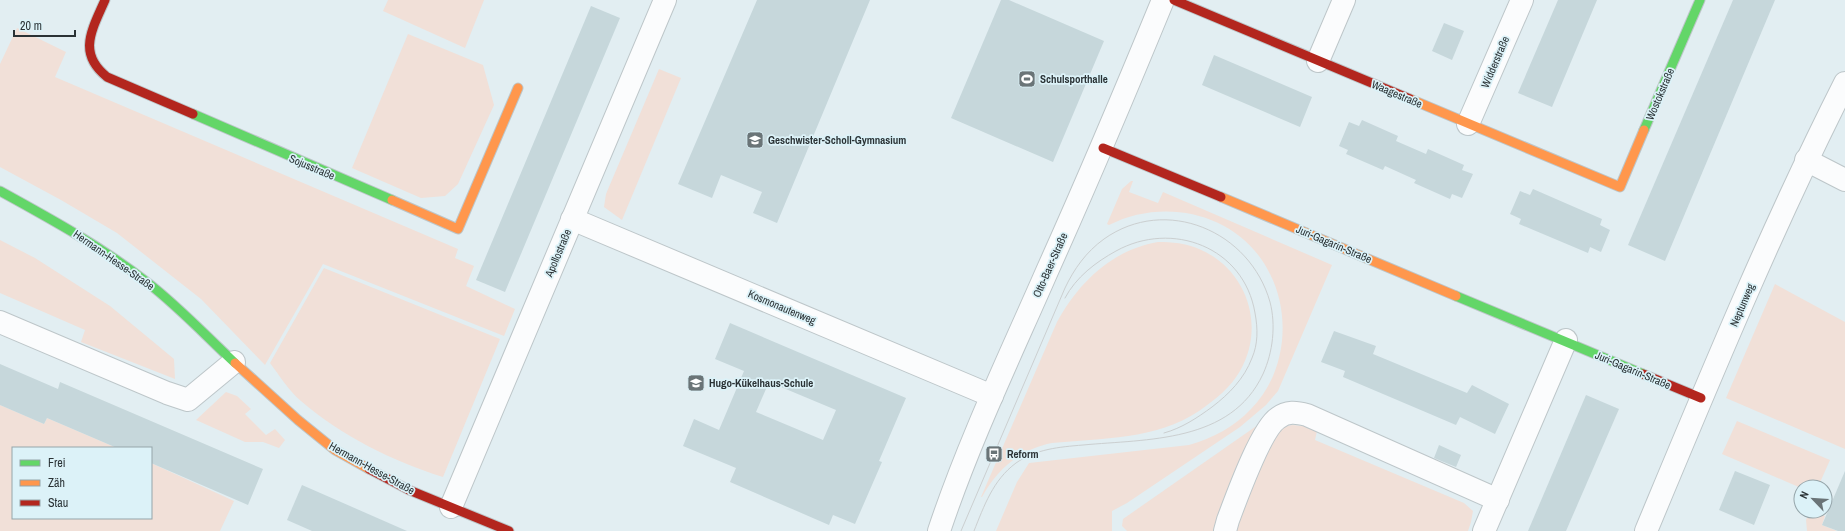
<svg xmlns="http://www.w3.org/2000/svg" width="1845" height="531" font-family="'Archivo Narrow',sans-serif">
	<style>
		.green { fill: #f1e0d8 }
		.building { fill: #c6d7db; fill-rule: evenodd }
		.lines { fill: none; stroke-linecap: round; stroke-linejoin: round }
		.street-casing { stroke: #bdc6c9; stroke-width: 24 }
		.fast-casing { stroke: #bdc6c9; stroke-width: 11 }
		.slow-casing { stroke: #bdc6c9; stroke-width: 11 }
		.jam-casing { stroke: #bdc6c9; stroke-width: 11 }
		.street { stroke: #fbfcfd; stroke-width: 22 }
		.fast { stroke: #63d668; stroke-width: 9 }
		.slow { stroke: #ff974d; stroke-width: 9 }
		.jam { stroke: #b3261e; stroke-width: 9 }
		.tram { stroke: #cbcfd0; stroke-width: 1 }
		.labels { text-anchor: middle; stroke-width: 3.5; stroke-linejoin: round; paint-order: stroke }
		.street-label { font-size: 11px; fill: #2a3235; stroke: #dcf2f8 }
		.poi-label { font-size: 11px; font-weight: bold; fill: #2a3235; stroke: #dcf2f8; text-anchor: start }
	</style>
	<rect width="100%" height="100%" fill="#e2eef2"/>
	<g class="green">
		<polygon points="388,0 484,0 465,48 383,11"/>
		<polygon points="17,28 66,52 55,77 458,249 455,258 474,266 466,286 515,309 504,336 323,264 265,365 201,299 117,233 61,200 0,167 0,64"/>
		<polygon points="408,34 483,65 494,105 458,184 445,196 421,198 352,168"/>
		<polygon points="659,69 681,78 622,220 604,207 606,194"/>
		<path d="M1131 181H1133L1129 192 1158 203 1163 192 1332 265 1278 391 1266 405 1240 427 1127 503 1112 511V531H996L1017 482 1029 463 1189 445C1213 438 1234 427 1251 409 1285 375 1292 317 1270 274 1241 214 1166 196 1109 225L1107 224 1122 189Z"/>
		<polygon points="0,240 35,258 110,306 174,359 175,379 81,342 85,330 0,293"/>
		<path d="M1158 242C1172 242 1186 243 1199 249 1247 269 1266 326 1240 371 1231 387 1215 400 1199 411 1156 440 1102 438 1052 443 1021 449 997 469 982 497H981L1057 322C1079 282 1112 250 1158 242Z"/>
		<path d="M324 268 500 339 443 477C392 461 342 436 301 401 289 391 279 375 270 363Z"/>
		<polygon points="1775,284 1845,322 1845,449 1726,398"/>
		<polygon points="226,392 237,396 251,409 245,414 266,435 275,429 285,440 279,448 263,442 245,442 196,420"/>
		<polygon points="0,405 44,424 47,418 117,448 13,448 13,518 151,518 151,463 234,501 220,531 0,531"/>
		<polygon points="1265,420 1217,531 1127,531 1122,526 1123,519"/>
		<polygon points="1737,421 1830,460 1818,487 1801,488 1722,454"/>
		<polygon points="1292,425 1304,426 1317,431 1315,440 1464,503 1473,511 1471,522 1468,531 1234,531 1267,442 1283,427"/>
		<polygon points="1810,511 1814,511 1825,516 1822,525 1837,531 1807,531 1806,520"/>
	</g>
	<g class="building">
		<polygon points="757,0 870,0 777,223 753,213 762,192 721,175 712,198 678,184"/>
		<polygon points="1001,0 1009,0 1104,41 1053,162 951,118"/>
		<polygon points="1558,0 1597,0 1552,107 1518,93"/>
		<polygon points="1733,0 1775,0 1665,261 1628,245"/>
		<polygon points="591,6 620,18 505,292 476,280"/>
		<polygon points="1444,23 1464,31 1452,60 1432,51"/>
		<polygon points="1214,55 1312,97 1300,127 1202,85"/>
		<polygon points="1362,120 1398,136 1396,141 1426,154 1428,149 1464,165 1462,170 1473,174 1462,198 1452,194 1450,199 1414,183 1416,180 1385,166 1383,170 1346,154 1348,150 1339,146 1349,122 1359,126"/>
		<polygon points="1533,189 1602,219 1600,225 1610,230 1601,252 1590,247 1588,253 1519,224 1521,219 1510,214 1520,191 1530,195"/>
		<path d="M730 323 906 398 879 461 882 462 855 524 833 515 829 525 730 482 736 468 683 446 694 419 719 430 744 371 715 359ZM769 382 836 410 823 440 756 412Z"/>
		<polygon points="1334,331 1376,346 1373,354 1467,393 1472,385 1509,404 1495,434 1460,417 1456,425 1343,377 1345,371 1321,362"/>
		<polygon points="0,364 58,389 60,382 263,469 248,505 151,463 151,448 117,448 47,418 44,424 0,405"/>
		<polygon points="1586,395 1619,409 1566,531 1528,531"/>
		<polygon points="1439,445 1461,455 1456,467 1434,458"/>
		<polygon points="1735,471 1770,485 1754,525 1719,510"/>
		<polygon points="1845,471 1845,531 1838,531 1822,525"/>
		<polygon points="302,485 350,506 407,531 312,531 287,520"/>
	</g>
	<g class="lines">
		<g class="street-casing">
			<g id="street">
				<polyline points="1318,61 1344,0"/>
				<polyline points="1468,124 1522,0"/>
				<polyline points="1806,160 1845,180"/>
				<polyline points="572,219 992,396"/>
				<polyline points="0,322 167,393 188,400 234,362"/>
				<polyline points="451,507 665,0"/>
				<path d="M939 531C969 441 1010 356 1048 269 1088 180 1126 90 1163 0"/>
				<path d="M1225 531 1228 520C1236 499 1261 429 1278 418 1287 411 1296 412 1307 415L1498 500"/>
				<polyline points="1484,531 1566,340"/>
				<path d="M1646 531C1709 380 1771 229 1845 83"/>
			</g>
		</g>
		<g class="fast-casing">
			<g id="fast">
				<polyline points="193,114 392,200"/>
				<polyline points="1644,130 1700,0"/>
				<path d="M0 191C51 219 102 247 148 283 179 307 206 336 235 363"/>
				<polyline points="1456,296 1643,374"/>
			</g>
		</g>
		<g class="slow-casing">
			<g id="slow">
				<polyline points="1410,99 1620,187 1644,130"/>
				<polyline points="1221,197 1456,296"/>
				<polyline points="392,200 458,229 518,88"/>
				<polyline points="235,363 298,420 335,450 369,469"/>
			</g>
		</g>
		<g class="jam-casing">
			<g id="jam">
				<path d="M105 0C92 30 77 53 107 77L193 114"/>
				<polyline points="1174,0 1410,99"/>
				<polyline points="1103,148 1221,197"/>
				<polyline points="1643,374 1701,398"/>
				<polyline points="369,469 409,490 509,531"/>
			</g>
		</g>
		<use href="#street" class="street"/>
		<use href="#fast" class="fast"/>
		<use href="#slow" class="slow"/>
		<use href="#jam" class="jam"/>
		<g class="tram">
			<path d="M1065 298C1076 277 1096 262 1116 251 1172 220 1244 247 1255 313 1258 329 1258 344 1252 358 1244 379 1229 394 1212 407 1197 418 1182 428 1164 433"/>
			<path d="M961 531 1065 288C1074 269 1086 252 1104 239 1166 195 1250 231 1270 302 1276 325 1273 352 1263 374 1231 443 1147 439 1083 445 1059 447 1036 449 1016 463 993 480 984 506 974 531"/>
		</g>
	</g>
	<defs>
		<g id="stadium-square" transform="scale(0.9)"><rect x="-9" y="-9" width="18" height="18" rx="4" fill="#6a7477" stroke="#dcf2f8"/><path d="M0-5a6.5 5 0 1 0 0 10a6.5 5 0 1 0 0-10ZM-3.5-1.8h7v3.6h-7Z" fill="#fff"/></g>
		<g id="school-square" transform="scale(0.9)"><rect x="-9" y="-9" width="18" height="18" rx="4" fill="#6a7477" stroke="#dcf2f8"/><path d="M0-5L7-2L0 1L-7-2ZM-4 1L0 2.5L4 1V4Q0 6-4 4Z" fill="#fff"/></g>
		<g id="bus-square" transform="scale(0.9)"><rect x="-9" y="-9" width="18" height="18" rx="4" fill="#6a7477" stroke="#dcf2f8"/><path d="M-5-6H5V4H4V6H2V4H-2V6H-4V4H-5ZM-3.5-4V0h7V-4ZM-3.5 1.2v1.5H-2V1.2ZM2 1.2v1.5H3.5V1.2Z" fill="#fff"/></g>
	</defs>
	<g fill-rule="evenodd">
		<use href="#stadium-square" x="1027" y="79"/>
		<use href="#school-square" x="755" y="140"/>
		<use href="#school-square" x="696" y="383"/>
		<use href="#bus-square" x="994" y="454"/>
	</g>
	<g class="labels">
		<g class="street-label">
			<text transform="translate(1495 62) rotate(-67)" y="4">Widderstraße</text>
			<text transform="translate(1397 94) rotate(23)" y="4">Waagestraße</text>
			<text transform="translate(1660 94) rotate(-67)" y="4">Wostokstraße</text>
			<text transform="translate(312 167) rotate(23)" y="4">Sojusstraße</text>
			<text transform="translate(1334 244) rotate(23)" y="4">Juri-Gagarin-Straße</text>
			<text transform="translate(558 253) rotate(-67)" y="4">Apollostraße</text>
			<text transform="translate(114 260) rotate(35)" y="4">Hermann-Hesse-Straße</text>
			<text transform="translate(1050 265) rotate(-66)" y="4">Otto-Baer-Straße</text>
			<text transform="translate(1742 305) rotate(-67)" y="4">Neptunweg</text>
			<text transform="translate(782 307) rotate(23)" y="4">Kosmonautenweg</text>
			<text transform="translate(1633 370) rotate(23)" y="4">Juri-Gagarin-Straße</text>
			<text transform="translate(372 468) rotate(29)" y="4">Hermann-Hesse-Straße</text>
		</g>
		<g class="poi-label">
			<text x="1040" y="83">Schulsporthalle</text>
			<text x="768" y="144">Geschwister-Scholl-Gymnasium</text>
			<text x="709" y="387">Hugo-Kükelhaus-Schule</text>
			<text x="1007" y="458">Reform</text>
		</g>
	</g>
	<rect x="12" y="447" width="140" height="72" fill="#dcf2f8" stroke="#95a5aa"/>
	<rect x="20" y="460" width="20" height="6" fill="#63d668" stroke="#95a5aa"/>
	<text x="48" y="467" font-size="12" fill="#2a3235">Frei</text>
	<rect x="20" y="480" width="20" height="6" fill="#ff974d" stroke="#95a5aa"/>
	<text x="48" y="487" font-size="12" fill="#2a3235">Zäh</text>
	<rect x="20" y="500" width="20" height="6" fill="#b3261e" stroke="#95a5aa"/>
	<text x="48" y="507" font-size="12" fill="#2a3235">Stau</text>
	<g transform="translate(1813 499) rotate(295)"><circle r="19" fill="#dcf2f8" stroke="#95a5aa"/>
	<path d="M0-3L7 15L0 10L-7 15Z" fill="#6a7477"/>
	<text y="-6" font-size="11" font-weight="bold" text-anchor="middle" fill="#2a3235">N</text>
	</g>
	<path d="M14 30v6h61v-6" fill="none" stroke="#2a3235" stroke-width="2"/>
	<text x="20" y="30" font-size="12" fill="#2a3235" stroke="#dcf2f8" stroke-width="3" paint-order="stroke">20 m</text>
</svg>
